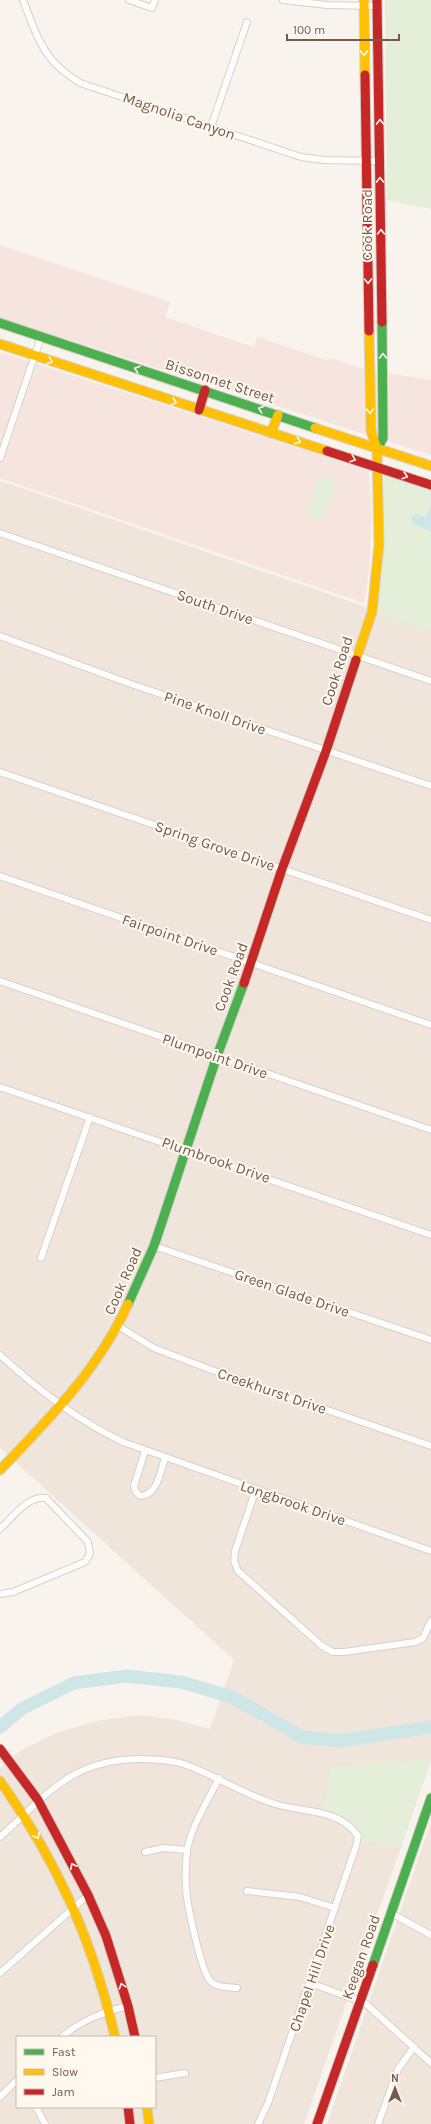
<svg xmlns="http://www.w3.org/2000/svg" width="431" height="2124" font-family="Karla,sans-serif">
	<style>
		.residential { fill: #f0e5db; fill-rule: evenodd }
		.commercial { fill: #f5e5de }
		.green { fill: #e5eed8 }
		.water { fill: #cfe6e7 }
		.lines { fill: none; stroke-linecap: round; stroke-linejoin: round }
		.river { stroke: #cfe6e7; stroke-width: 13 }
		.street-casing { stroke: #d7d0cb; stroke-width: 8 }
		.fast-casing { stroke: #d7cfc9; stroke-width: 11 }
		.slow-casing { stroke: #d7cfc9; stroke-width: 11 }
		.jam-casing { stroke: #d7cfc9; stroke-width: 11 }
		.street { stroke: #fefdfc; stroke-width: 6 }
		.fast { stroke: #4caf50; stroke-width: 9 }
		.slow { stroke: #ffc107; stroke-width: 9 }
		.jam { stroke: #c62828; stroke-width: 9 }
		.oneway { stroke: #fef8ef }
		.labels { text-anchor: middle; stroke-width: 4; stroke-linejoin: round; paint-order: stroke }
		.street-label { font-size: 15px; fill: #755a4d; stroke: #fef8ef }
	</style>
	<rect width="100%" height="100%" fill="#f8f3ed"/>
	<g class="residential">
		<path d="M384 474 431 488V1761L304 2124H0V1768L18 1752 56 1733 96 1721 139 1715 172 1719 210 1729 234 1660 0 1448V484L1 481 375 610 382 576ZM17 2037H155V2107H17Z"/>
		<polygon points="431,1822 431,2124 327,2124"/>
	</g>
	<g class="commercial">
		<polygon points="0,245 170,302 165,317 254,347 257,337 329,361 331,358 363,369 431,380 431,455 0,318"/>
		<polygon points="0,352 369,471 372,517 369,573 364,603 0,478"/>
	</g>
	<g class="green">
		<polygon points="385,0 431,0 431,209 387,200"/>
		<polygon points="384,474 431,488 431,632 376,613 382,576"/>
		<polygon points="319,476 336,482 323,522 306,514"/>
		<path d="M431 1759 401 1847 362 1841C362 1822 338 1813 323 1809L331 1767Z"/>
	</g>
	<polygon class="water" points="431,504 431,531 413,524 411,521 412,516 416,514 426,517"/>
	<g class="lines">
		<polyline class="river" points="0,1727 23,1708 74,1683 126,1676 181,1682 232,1697 302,1737 339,1741 431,1727"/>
		<g class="street-casing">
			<g id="street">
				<path d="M23 0C32 23 40 51 60 68 66 74 73 78 80 83L301 157 324 160 380 161"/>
				<polyline points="129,0 152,8 155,0"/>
				<polyline points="283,0 327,5 377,6"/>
				<polyline points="211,127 247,22"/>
				<polyline points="0,458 41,337"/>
				<polyline points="0,533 431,681"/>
				<polyline points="0,636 131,684 431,786"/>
				<polyline points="0,772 431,920"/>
				<polyline points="0,876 431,1025"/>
				<polyline points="0,981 431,1130"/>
				<polyline points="0,1087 431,1235"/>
				<polyline points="154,1246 431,1340"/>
				<polyline points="41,1258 90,1117"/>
				<polyline points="118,1326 154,1348 209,1369 431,1446"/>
				<path d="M0 1355C37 1389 78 1421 123 1442L431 1551"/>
				<path d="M145 1451 134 1486 136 1492 140 1496C158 1495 160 1472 165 1458"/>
				<polyline points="256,1489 235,1551 234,1561 238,1571 322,1646 333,1652 344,1652 415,1642 423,1638 431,1621"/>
				<path d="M0 1529C12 1518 28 1495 46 1498L88 1542 90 1554 85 1562 13 1592 0 1594"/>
				<path d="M219 1778C208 1801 191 1826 187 1851 186 1862 185 1876 186 1888 187 1904 201 1972 211 1982 218 1988 229 1987 237 1988"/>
				<path d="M0 1837C46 1796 70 1760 138 1759 154 1759 174 1760 189 1766 218 1777 245 1795 275 1804 304 1813 339 1808 358 1836L356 1846 268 2103 258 2124"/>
				<polyline points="145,1852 164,1848 187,1850"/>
				<polyline points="247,1891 300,1897 335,1908"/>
				<polyline points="391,1913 431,1935"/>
				<polyline points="0,1973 88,1895"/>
				<polyline points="310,1983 365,2003 431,2063"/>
				<path d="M62 2037C81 2020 104 2012 128 2006"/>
				<polyline points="155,2078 185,2073"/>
				<polyline points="0,2097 17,2080"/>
				<polyline points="36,2107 45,2124"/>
				<polyline points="378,2124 398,2069 414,2047"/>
			</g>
		</g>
		<g class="fast-casing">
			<g id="fast">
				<polyline points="0,323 315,428"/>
				<polyline points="377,449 383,438 382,322"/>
				<polyline points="128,1304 154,1246 217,1056 244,983"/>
				<polyline points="373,1965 431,1798"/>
			</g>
		</g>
		<g class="slow-casing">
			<g id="slow">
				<polyline points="364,0 365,75"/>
				<polyline points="0,344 327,451"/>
				<polyline points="315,428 431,466"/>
				<polyline points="271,433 278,415"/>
				<polyline points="356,660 372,612 379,545 377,449 371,431 369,331"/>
				<path d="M0 1470C49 1419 98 1370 128 1304"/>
				<path d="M0 1781C57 1861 93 1941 115 2037"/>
				<polyline points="147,2107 149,2124"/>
			</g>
		</g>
		<g class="jam-casing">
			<g id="jam">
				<polyline points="377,0 382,322"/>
				<polyline points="365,75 369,331"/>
				<polyline points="199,410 205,390"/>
				<polyline points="327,451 431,485"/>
				<polyline points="244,983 282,869 326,751 356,660"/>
				<polyline points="0,1749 38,1800 88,1895 106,1936 128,2006 135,2037"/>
				<polyline points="128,2107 130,2124"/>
				<polyline points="317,2124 373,1965"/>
			</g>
		</g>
		<use href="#street" class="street"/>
		<use href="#fast" class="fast"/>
		<use href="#slow" class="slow"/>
		<use href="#jam" class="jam"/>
	</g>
	<defs><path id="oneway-chevron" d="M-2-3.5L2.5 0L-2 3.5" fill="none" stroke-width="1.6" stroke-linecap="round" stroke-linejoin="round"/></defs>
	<g class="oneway">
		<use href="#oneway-chevron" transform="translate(364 53) rotate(89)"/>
		<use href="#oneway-chevron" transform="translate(380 122) rotate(-91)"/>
		<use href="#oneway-chevron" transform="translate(380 180) rotate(-91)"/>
		<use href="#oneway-chevron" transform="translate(381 232) rotate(-90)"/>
		<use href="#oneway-chevron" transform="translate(368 281) rotate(89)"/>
		<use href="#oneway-chevron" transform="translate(383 356) rotate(-91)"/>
		<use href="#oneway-chevron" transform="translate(50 361) rotate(19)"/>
		<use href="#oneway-chevron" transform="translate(137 369) rotate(-162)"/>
		<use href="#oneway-chevron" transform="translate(174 402) rotate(18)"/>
		<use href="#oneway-chevron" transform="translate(261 409) rotate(-161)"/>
		<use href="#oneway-chevron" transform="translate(370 411) rotate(88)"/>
		<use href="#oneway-chevron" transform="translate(298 441) rotate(18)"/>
		<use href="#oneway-chevron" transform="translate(353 459) rotate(19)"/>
		<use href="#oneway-chevron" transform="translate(405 476) rotate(18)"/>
		<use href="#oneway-chevron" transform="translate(37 1836) rotate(62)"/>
		<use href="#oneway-chevron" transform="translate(73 1866) rotate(-117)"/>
		<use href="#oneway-chevron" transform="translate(122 1986) rotate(-108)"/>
	</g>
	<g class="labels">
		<g class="street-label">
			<text transform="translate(179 116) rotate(19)" y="5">Magnolia Canyon</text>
			<text transform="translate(367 225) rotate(-90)" y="5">Cook Road</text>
			<text transform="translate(220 381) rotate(18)" y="5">Bissonnet Street</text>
			<text transform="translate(215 607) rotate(19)" y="5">South Drive</text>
			<text transform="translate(337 671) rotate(-72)" y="5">Cook Road</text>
			<text transform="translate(215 713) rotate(19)" y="5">Pine Knoll Drive</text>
			<text transform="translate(215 846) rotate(19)" y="5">Spring Grove Drive</text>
			<text transform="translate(170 935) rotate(19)" y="5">Fairpoint Drive</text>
			<text transform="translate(231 977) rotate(-70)" y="5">Cook Road</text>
			<text transform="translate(215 1056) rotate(19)" y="5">Plumpoint Drive</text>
			<text transform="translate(216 1160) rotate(19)" y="5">Plumbrook Drive</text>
			<text transform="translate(123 1281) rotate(-66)" y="5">Cook Road</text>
			<text transform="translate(292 1293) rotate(19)" y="5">Green Glade Drive</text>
			<text transform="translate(272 1391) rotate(19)" y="5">Creekhurst Drive</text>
			<text transform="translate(293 1503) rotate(19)" y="5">Longbrook Drive</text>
			<text transform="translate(361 1957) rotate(-71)" y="5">Keegan Road</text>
			<text transform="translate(312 1978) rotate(-71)" y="5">Chapel Hill Drive</text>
		</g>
	</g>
	<rect x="16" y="2036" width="140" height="72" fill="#fef8ef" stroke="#c7b9ae"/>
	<rect x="24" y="2049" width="20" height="6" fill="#4caf50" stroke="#c7b9ae"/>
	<text x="52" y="2056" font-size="12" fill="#755a4d">Fast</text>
	<rect x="24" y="2069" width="20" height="6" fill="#ffc107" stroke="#c7b9ae"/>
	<text x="52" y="2076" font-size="12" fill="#755a4d">Slow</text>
	<rect x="24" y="2089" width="20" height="6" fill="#c62828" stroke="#c7b9ae"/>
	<text x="52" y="2096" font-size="12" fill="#755a4d">Jam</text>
	<g transform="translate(395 2088)" stroke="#fef8ef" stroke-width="3" paint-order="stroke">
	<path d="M0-3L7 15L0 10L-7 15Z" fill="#755a4d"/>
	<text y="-6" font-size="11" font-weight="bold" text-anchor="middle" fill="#755a4d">N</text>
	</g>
	<path d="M287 34v6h112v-6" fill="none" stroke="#755a4d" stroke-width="2"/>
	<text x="293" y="34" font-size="12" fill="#755a4d" stroke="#fef8ef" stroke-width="3" paint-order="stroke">100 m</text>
</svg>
